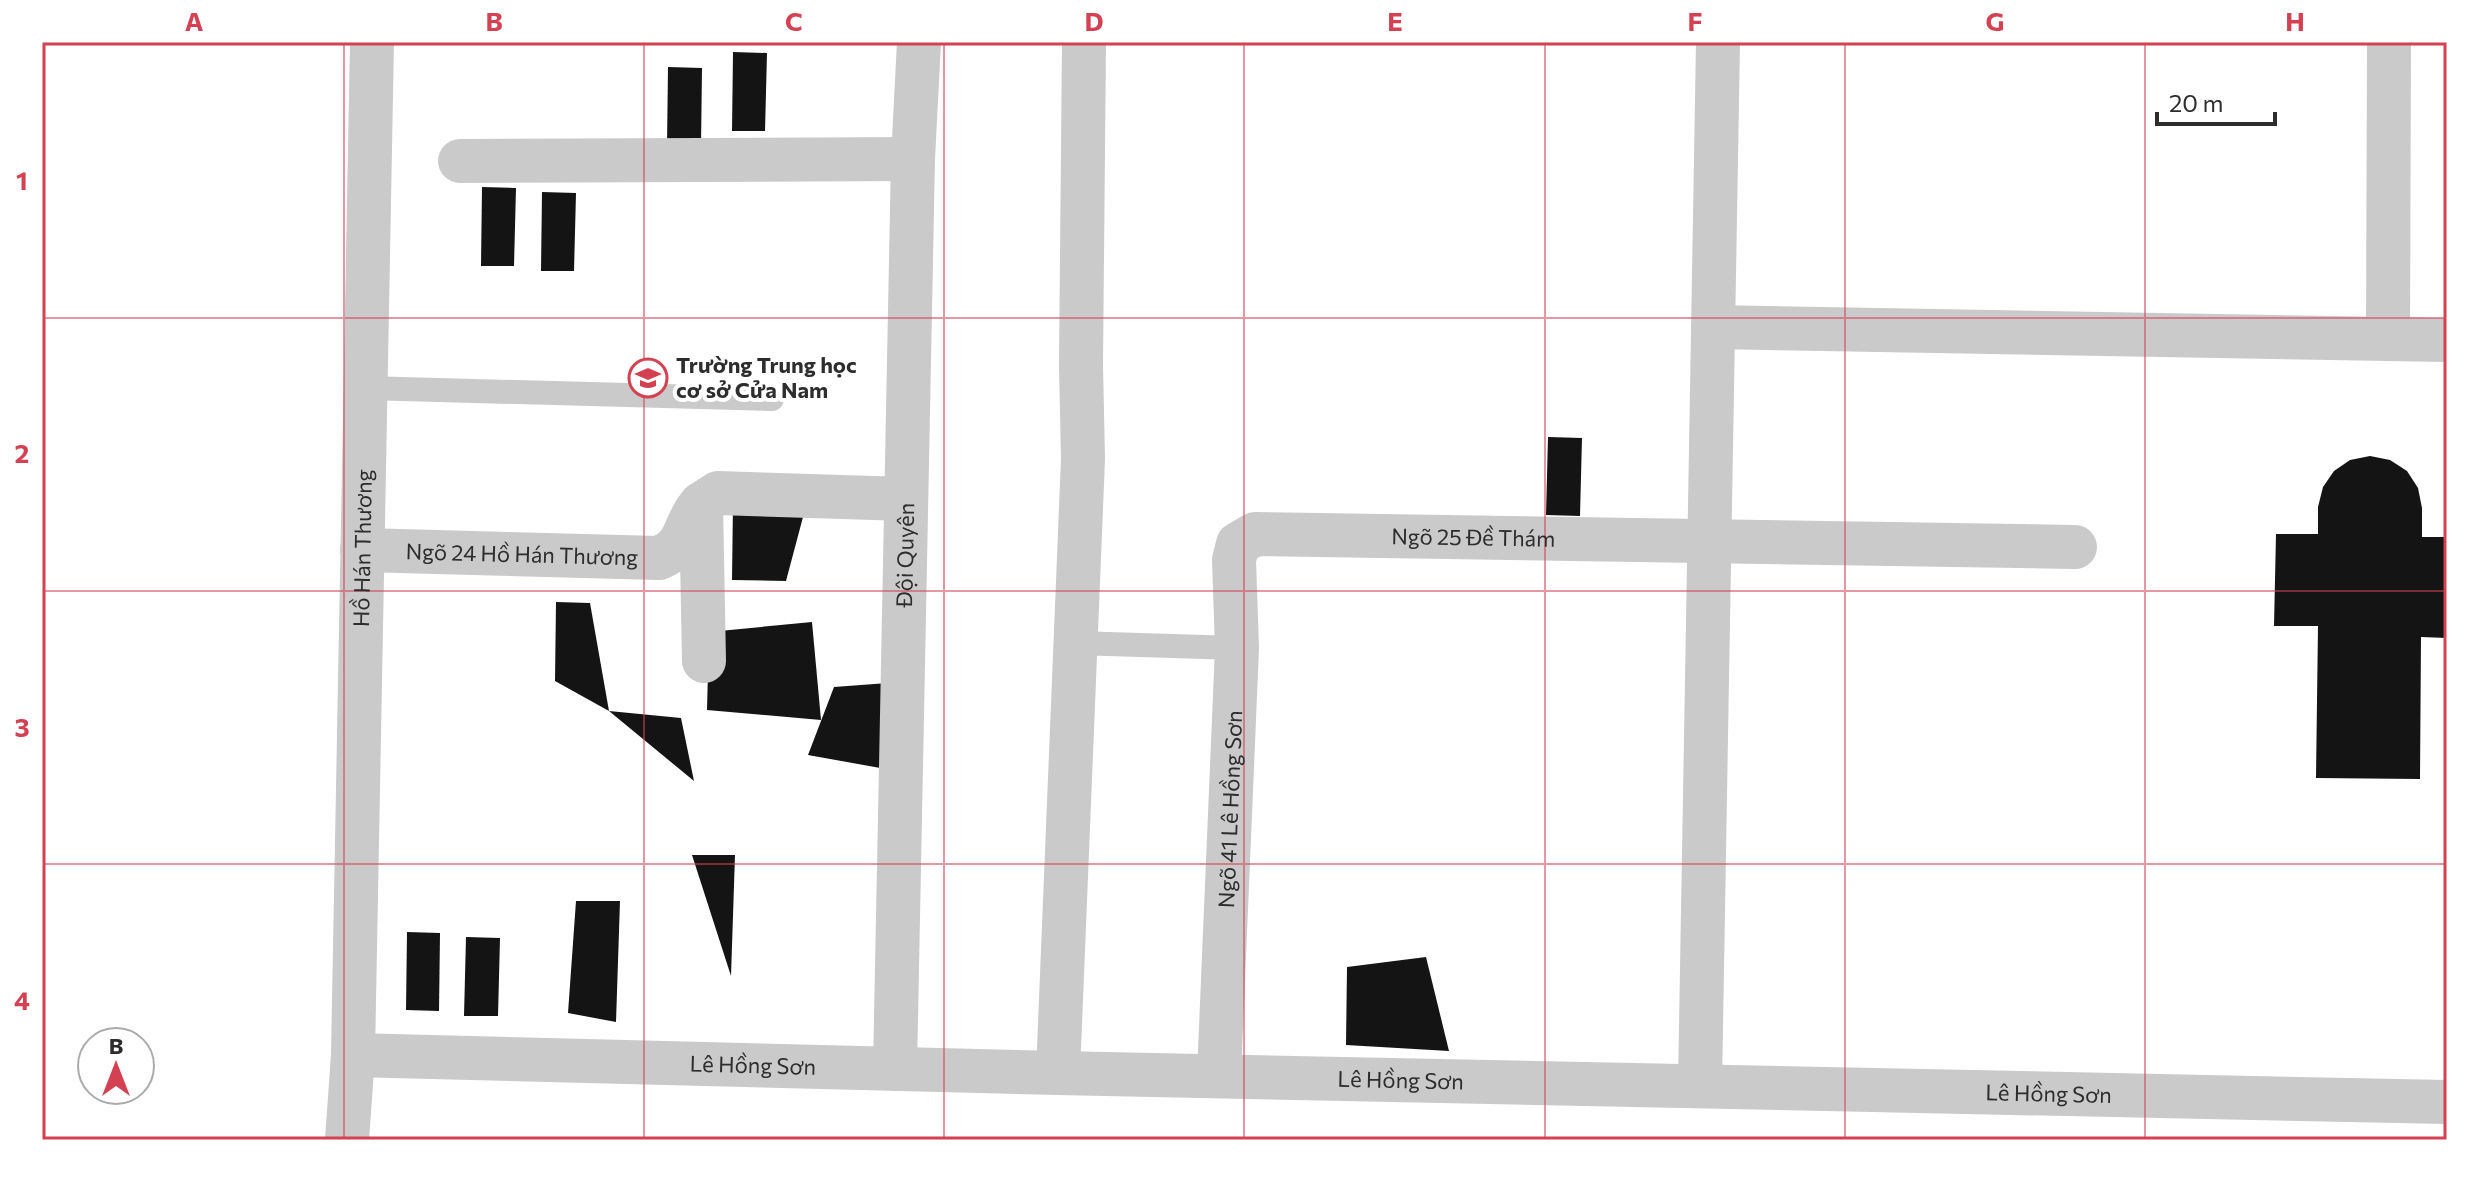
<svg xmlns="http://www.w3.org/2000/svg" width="2489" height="1182" font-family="Commissioner,sans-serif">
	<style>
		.building { fill: #141414 }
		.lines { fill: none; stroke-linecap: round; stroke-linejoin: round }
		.service { stroke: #cacaca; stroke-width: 24 }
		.minor { stroke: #cacaca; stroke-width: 44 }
		.tertiary { stroke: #cacaca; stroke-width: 44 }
		.grid { fill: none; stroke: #d34153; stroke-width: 2; stroke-opacity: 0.55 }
		.labels { text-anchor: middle; stroke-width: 8; stroke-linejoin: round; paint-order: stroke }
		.poi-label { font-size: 22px; font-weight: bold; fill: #2d2d2d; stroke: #fff; text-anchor: start }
		.street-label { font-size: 22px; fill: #2d2d2d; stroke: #fff }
		.neatline { fill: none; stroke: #d34153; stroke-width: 3 }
		.grid-label { font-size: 26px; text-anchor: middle; font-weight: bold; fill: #d34153 }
	</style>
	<rect width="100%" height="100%" fill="#fff"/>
	<g class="building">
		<polygon points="733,52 767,53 765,131 732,131"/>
		<polygon points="668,67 702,68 701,146 667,146"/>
		<polygon points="482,187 516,188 514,266 481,266"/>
		<polygon points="542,192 576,193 574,271 541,271"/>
		<polygon points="1548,437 1582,438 1580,516 1546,515"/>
		<polygon points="2370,456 2390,460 2407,471 2418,488 2422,508 2422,537 2447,537 2447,638 2421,637 2420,779 2316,778 2318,626 2274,626 2276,534 2318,534 2318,507 2323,487 2334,471 2350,460"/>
		<polygon points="733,502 807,502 786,581 732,580"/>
		<polygon points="556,602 590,603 609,711 555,681"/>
		<polygon points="812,622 821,720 707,710 709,632"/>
		<polygon points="888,683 897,771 808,755 834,687"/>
		<polygon points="609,711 681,718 694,781"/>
		<polygon points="692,855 735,855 731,976"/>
		<polygon points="576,901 620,901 616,1022 568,1013"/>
		<polygon points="407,932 440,933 439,1011 406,1010"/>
		<polygon points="466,937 500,938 498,1016 464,1016"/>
		<polygon points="1426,957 1449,1051 1346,1045 1347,967"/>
	</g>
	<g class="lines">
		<g class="service">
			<polyline points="365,388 772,399"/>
			<polyline points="1075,643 1237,648"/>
		</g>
		<g class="minor">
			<polyline points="460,161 913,159"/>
			<polyline points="1713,327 2447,340"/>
			<polyline points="2388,339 2389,42"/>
			<path id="s1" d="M362 550 659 558C689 546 682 525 701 504"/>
			<polyline points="704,661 701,504 718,493 906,499"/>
			<path id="s2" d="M895 1069 913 159 919 42"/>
			<polyline points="1058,1073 1083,459 1081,365 1084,42"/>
			<path id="s3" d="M1219 1075 1237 648 1234 560 1238 544 1255 534 2075 547"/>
			<polyline points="1700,1085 1718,42"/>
		</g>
		<g class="tertiary">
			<path id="s4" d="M353 1055 1058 1073 2447 1102"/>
			<path id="s5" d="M347 1140 353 1055 372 42"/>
		</g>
	</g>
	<path class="grid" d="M344 42V1140M644 42V1140M944 42V1140M1244 42V1140M1545 42V1140M1845 42V1140M2145 42V1140M42 318H2447M42 591H2447M42 864H2447"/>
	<defs>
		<g id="school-ring" transform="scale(2)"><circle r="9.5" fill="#fff" stroke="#d34153" stroke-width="1.5"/><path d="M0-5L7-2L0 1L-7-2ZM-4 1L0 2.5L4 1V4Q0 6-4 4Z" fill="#d34153"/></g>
	</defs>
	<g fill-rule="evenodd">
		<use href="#school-ring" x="648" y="378"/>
	</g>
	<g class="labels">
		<g class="poi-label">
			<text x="676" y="373">Trường Trung học<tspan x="676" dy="25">cơ sở Cửa Nam</tspan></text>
		</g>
		<g class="street-label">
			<text dy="8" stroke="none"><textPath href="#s3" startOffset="770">Ngõ 25 Đề Thám</textPath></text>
			<text dy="8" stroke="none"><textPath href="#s5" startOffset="592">Hồ Hán Thương</textPath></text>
			<text dy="8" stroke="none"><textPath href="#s1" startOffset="160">Ngõ 24 Hồ Hán Thương</textPath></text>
			<text dy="8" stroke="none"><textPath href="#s2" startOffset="514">Đội Quyên</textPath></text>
			<text dy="8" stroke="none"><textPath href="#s3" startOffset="266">Ngõ 41 Lê Hồng Sơn</textPath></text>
			<text dy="8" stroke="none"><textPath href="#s4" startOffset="400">Lê Hồng Sơn</textPath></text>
			<text dy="8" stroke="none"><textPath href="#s4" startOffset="1048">Lê Hồng Sơn</textPath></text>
			<text dy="8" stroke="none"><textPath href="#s4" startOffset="1696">Lê Hồng Sơn</textPath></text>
		</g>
	</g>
	<rect width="2489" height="1182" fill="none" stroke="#ffffff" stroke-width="88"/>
	<g transform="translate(116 1066)"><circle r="38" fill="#ffffff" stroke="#ababab" stroke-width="2"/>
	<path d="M0-6L14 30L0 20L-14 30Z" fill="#d34153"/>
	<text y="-12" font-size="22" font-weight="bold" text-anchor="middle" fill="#2d2d2d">B</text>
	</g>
	<path d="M2157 112v12h118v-12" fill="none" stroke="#2d2d2d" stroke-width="4"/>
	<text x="2169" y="112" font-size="24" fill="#2d2d2d" stroke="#ffffff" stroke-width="6" paint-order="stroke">20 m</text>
	<rect x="44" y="44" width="2401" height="1094" class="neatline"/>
	<g class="grid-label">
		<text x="194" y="31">A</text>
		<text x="494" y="31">B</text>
		<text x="794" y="31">C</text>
		<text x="1094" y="31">D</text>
		<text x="1395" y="31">E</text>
		<text x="1695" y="31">F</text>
		<text x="1995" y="31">G</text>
		<text x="2295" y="31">H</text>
		<text x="22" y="190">1</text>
		<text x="22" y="463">2</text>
		<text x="22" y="737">3</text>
		<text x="22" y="1010">4</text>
	</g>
</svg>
